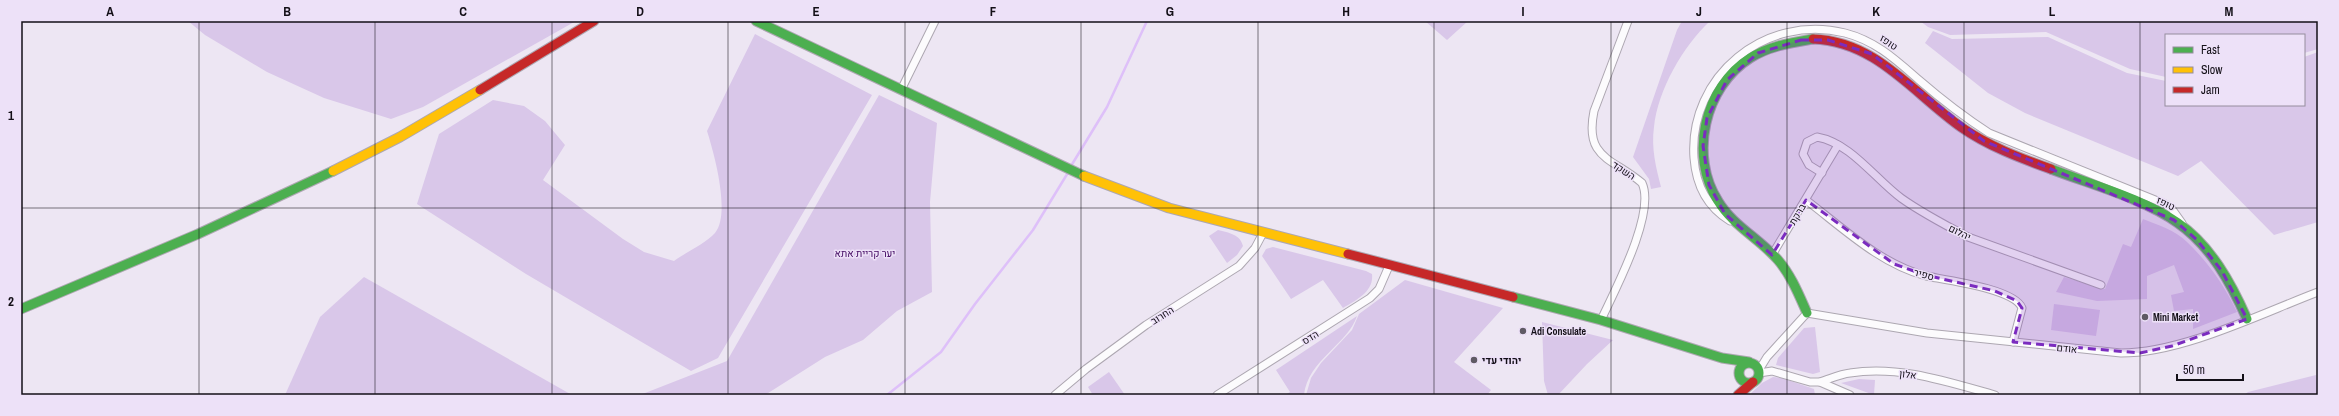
<svg xmlns="http://www.w3.org/2000/svg" width="2339" height="416" font-family="'Archivo Narrow',Heebo,sans-serif">
	<style>
		.green { fill: #d9c7e9 }
		.lines { fill: none; stroke-linecap: round; stroke-linejoin: round }
		.stream { stroke: #dec0f9; stroke-width: 2.5 }
		.street-casing { stroke: #ada7b1; stroke-width: 9 }
		.fast-casing { stroke: #ada7b1; stroke-width: 11 }
		.slow-casing { stroke: #ada7b1; stroke-width: 11 }
		.jam-casing { stroke: #ada7b1; stroke-width: 11 }
		.street { stroke: #fcfbfd; stroke-width: 7 }
		.fast { stroke: #4caf50; stroke-width: 9 }
		.slow { stroke: #ffc107; stroke-width: 9 }
		.jam { stroke: #c62828; stroke-width: 9 }
		.marked { fill: #7b2cbf; fill-opacity: 0.2; stroke: #7b2cbf; stroke-width: 3; stroke-dasharray: 8 5; stroke-linejoin: round }
		.grid { fill: none; stroke: #130f17; stroke-width: 1; stroke-opacity: 0.55 }
		.poi-dot { fill: #5f5a64; stroke: #ede1f8; stroke-width: 1.5 }
		.labels { text-anchor: middle; stroke-width: 3; stroke-linejoin: round; paint-order: stroke }
		.street-label { font-size: 10px; fill: #130f17; stroke: #ede1f8 }
		.park-label { font-size: 10px; fill: #3f055f; stroke: #ede1f8 }
		.poi-label { font-size: 10px; font-weight: bold; fill: #130f17; stroke: #ede1f8; text-anchor: start }
		.neatline { fill: none; stroke: #130f17; stroke-width: 1.5 }
		.grid-label { font-size: 13px; text-anchor: middle; font-weight: bold; fill: #130f17 }
	</style>
	<rect width="100%" height="100%" fill="#ede6f3"/>
	<g class="green">
		<polygon points="188,21 576,21 423,107 391,119 324,98 267,72 205,35"/>
		<polygon points="1425,21 1468,21 1447,40"/>
		<path d="M1682 21H1710C1683 46 1658 90 1654 127 1651 148 1656 168 1661 187L1651 189 1649 179 1633 157 1677 30Z"/>
		<polygon points="1920,21 2318,21 2318,49 2304,53 2304,35 2166,35 2166,77 2130,69 2046,32 1950,35 1928,27"/>
		<polygon points="1933,31 1952,39 2048,37 2127,73 2166,81 2166,105 2304,105 2304,57 2318,52 2318,222 2274,235 2201,161 2178,176 2025,113 1988,93 1925,43"/>
		<path d="M755 34 872 95 718 358 691 371 526 274 417 204 439 134 493 100 524 106 545 121 565 145 543 180 623 239 644 252 674 261C685 253 706 243 715 233 731 214 714 153 707 131Z"/>
		<polygon points="879,95 937,123 930,202 932,292 897,311 863,340 825,357 765,395 640,395 727,361"/>
		<path d="M2143 219C2158 225 2175 230 2187 242 2207 261 2225 286 2237 312L2193 329V309L2174 311 2171 295 2184 292 2174 265 2147 276V299L2097 301 2056 292 2064 277 2105 289 2123 244 2131 247Z"/>
		<path d="M1218 230C1229 233 1240 234 1243 246L1237 255 1227 263 1209 236Z"/>
		<path d="M1273 247 1366 271 1372 274C1374 292 1356 300 1343 308L1323 280 1291 299 1262 256 1266 249Z"/>
		<polygon points="364,277 572,395 285,395 320,317"/>
		<polygon points="1405,280 1503,308 1454,362 1491,390 1487,395 1306,395 1311,378 1321,363 1352,330 1359,314"/>
		<polygon points="2054,304 2100,310 2096,336 2051,330"/>
		<path d="M1357 316C1348 344 1308 360 1304 395H1285L1290 392 1276 370Z"/>
		<polygon points="1542,322 1613,340 1587,364 1558,395 1548,395 1544,381"/>
		<polygon points="1815,327 1820,372 1813,374 1776,365 1778,358 1804,328"/>
		<polygon points="1109,372 1125,395 1093,395 1088,387"/>
		<polygon points="2316,375 2318,395 2244,395 2248,392"/>
		<polygon points="1773,377 1782,378 1814,389 1815,395 1749,395 1762,383"/>
		<polygon points="1859,379 1875,380 1874,395 1841,383"/>
	</g>
	<g class="lines">
		<g class="stream">
			<polyline points="1071,166 1107,107 1147,21"/>
			<polyline points="887,395 941,352 975,304 1033,230 1069,171"/>
		</g>
		<g class="street-casing">
			<g id="street">
				<polyline points="901,90 935,21"/>
				<path d="M1822 173 1809 165 1803 154 1807 142 1817 137C1851 143 1875 179 1901 198 1922 213 1945 225 1968 237L2101 285"/>
				<path d="M1806 200C1843 228 1880 264 1926 276 1946 280 2015 289 2022 308L2013 342"/>
				<path d="M1730 221C1707 207 1696 185 1694 158 1688 76 1766 13 1845 33 1876 41 1896 60 1919 80 1941 99 1964 117 1989 133L2165 204 2172 209 2182 223"/>
				<polyline points="1772,255 1838,145"/>
				<path d="M1601 320C1615 290 1656 213 1642 183 1613 158 1584 159 1594 111L1628 21"/>
				<path d="M1759 370 1767 357 1807 313 1927 333 2121 353C2182 353 2260 314 2318 292"/>
				<polyline points="1759,373 1772,371 1810,382 1820,382 1850,395"/>
				<path d="M1820 382C1830 379 1840 374 1850 373 1899 365 1948 382 1995 395"/>
				<polyline points="1055,395 1086,369 1146,325 1239,266 1255,248 1263,233"/>
				<polyline points="1217,395 1370,298 1379,289 1389,266"/>
			</g>
		</g>
		<g class="fast-casing">
			<g id="fast">
				<polyline points="756,21 1084,176"/>
				<path d="M2051 169C2090 184 2145 199 2178 223 2211 246 2231 283 2247 319"/>
				<polyline points="1513,297 1601,320 1722,358 1749,362"/>
				<polyline points="21,309 198,234 333,171"/>
				<path d="M1807 313C1799 295 1791 275 1778 260 1759 238 1733 226 1718 201 1689 156 1704 87 1750 58 1769 46 1790 43 1813 39"/>
				<circle cx="1749" cy="373" r="10"/>
			</g>
		</g>
		<g class="slow-casing">
			<g id="slow">
				<polyline points="333,171 400,137 480,90"/>
				<polyline points="1084,176 1169,208 1348,254"/>
			</g>
		</g>
		<g class="jam-casing">
			<g id="jam">
				<path d="M1813 39C1876 41 1913 93 1961 127 1988 146 2020 158 2051 169"/>
				<polyline points="480,90 594,21"/>
				<polyline points="1348,254 1513,297"/>
				<polyline points="1738,395 1753,382"/>
			</g>
		</g>
		<use href="#street" class="street"/>
		<use href="#fast" class="fast"/>
		<use href="#slow" class="slow"/>
		<use href="#jam" class="jam"/>
	</g>
	<path class="marked" d="M1801 40H1828L1872 54 1984 141 2174 220 2197 240 2222 271 2247 319 2172 346 2140 353 2013 342 2022 308 2017 301 1995 291 1925 275 1894 264 1806 200 1772 255 1725 214 1709 185 1703 146 1707 118 1727 80 1758 53Z"/>
	<path class="grid" d="M199 21V395M375 21V395M552 21V395M728 21V395M905 21V395M1081 21V395M1258 21V395M1434 21V395M1611 21V395M1787 21V395M1964 21V395M2140 21V395M21 208H2318"/>
	<g class="poi-dot">
		<circle cx="2145" cy="317" r="4"/>
		<circle cx="1523" cy="331" r="4"/>
		<circle cx="1474" cy="360" r="4"/>
	</g>
	<g class="labels">
		<g class="street-label">
			<text transform="translate(1889 42) rotate(34)" y="4">טופז</text>
			<text transform="translate(1624 170) rotate(33)" y="4">השקד</text>
			<text transform="translate(2166 203) rotate(26)" y="4">טופז</text>
			<text transform="translate(1797 214) rotate(-59)" y="4">ברקת</text>
			<text transform="translate(1960 232) rotate(26)" y="4">יהלום</text>
			<text transform="translate(1924 274) rotate(15)" y="4">ספיר</text>
			<text transform="translate(1162 315) rotate(-32)" y="4">החרוב</text>
			<text transform="translate(1310 337) rotate(-32)" y="4">הדס</text>
			<text transform="translate(2067 348) rotate(6)" y="4">אודם</text>
			<text transform="translate(1908 374) rotate(7)" y="4">אלון</text>
		</g>
		<g class="park-label">
			<text x="865" y="257">יער קריית אתא</text>
		</g>
		<g class="poi-label">
			<text x="2153" y="321">Mini Market</text>
			<text x="1531" y="335">Adi Consulate</text>
			<text x="1482" y="364">יהודי עדי</text>
		</g>
	</g>
	<rect width="2339" height="416" fill="none" stroke="#ede1f8" stroke-width="44"/>
	<rect x="2165" y="34" width="140" height="72" fill="#ede1f8" stroke="#968d9e"/>
	<rect x="2173" y="47" width="20" height="6" fill="#4caf50" stroke="#968d9e"/>
	<text x="2201" y="54" font-size="12" fill="#130f17">Fast</text>
	<rect x="2173" y="67" width="20" height="6" fill="#ffc107" stroke="#968d9e"/>
	<text x="2201" y="74" font-size="12" fill="#130f17">Slow</text>
	<rect x="2173" y="87" width="20" height="6" fill="#c62828" stroke="#968d9e"/>
	<text x="2201" y="94" font-size="12" fill="#130f17">Jam</text>
	<path d="M2177 374v6h66v-6" fill="none" stroke="#130f17" stroke-width="2"/>
	<text x="2183" y="374" font-size="12" fill="#130f17" stroke="#ede1f8" stroke-width="3" paint-order="stroke">50 m</text>
	<rect x="22" y="22" width="2295" height="372" class="neatline"/>
	<g class="grid-label">
		<text x="110" y="16">A</text>
		<text x="287" y="16">B</text>
		<text x="463" y="16">C</text>
		<text x="640" y="16">D</text>
		<text x="816" y="16">E</text>
		<text x="993" y="16">F</text>
		<text x="1170" y="16">G</text>
		<text x="1346" y="16">H</text>
		<text x="1523" y="16">I</text>
		<text x="1699" y="16">J</text>
		<text x="1876" y="16">K</text>
		<text x="2052" y="16">L</text>
		<text x="2229" y="16">M</text>
		<text x="11" y="120">1</text>
		<text x="11" y="306">2</text>
	</g>
</svg>
